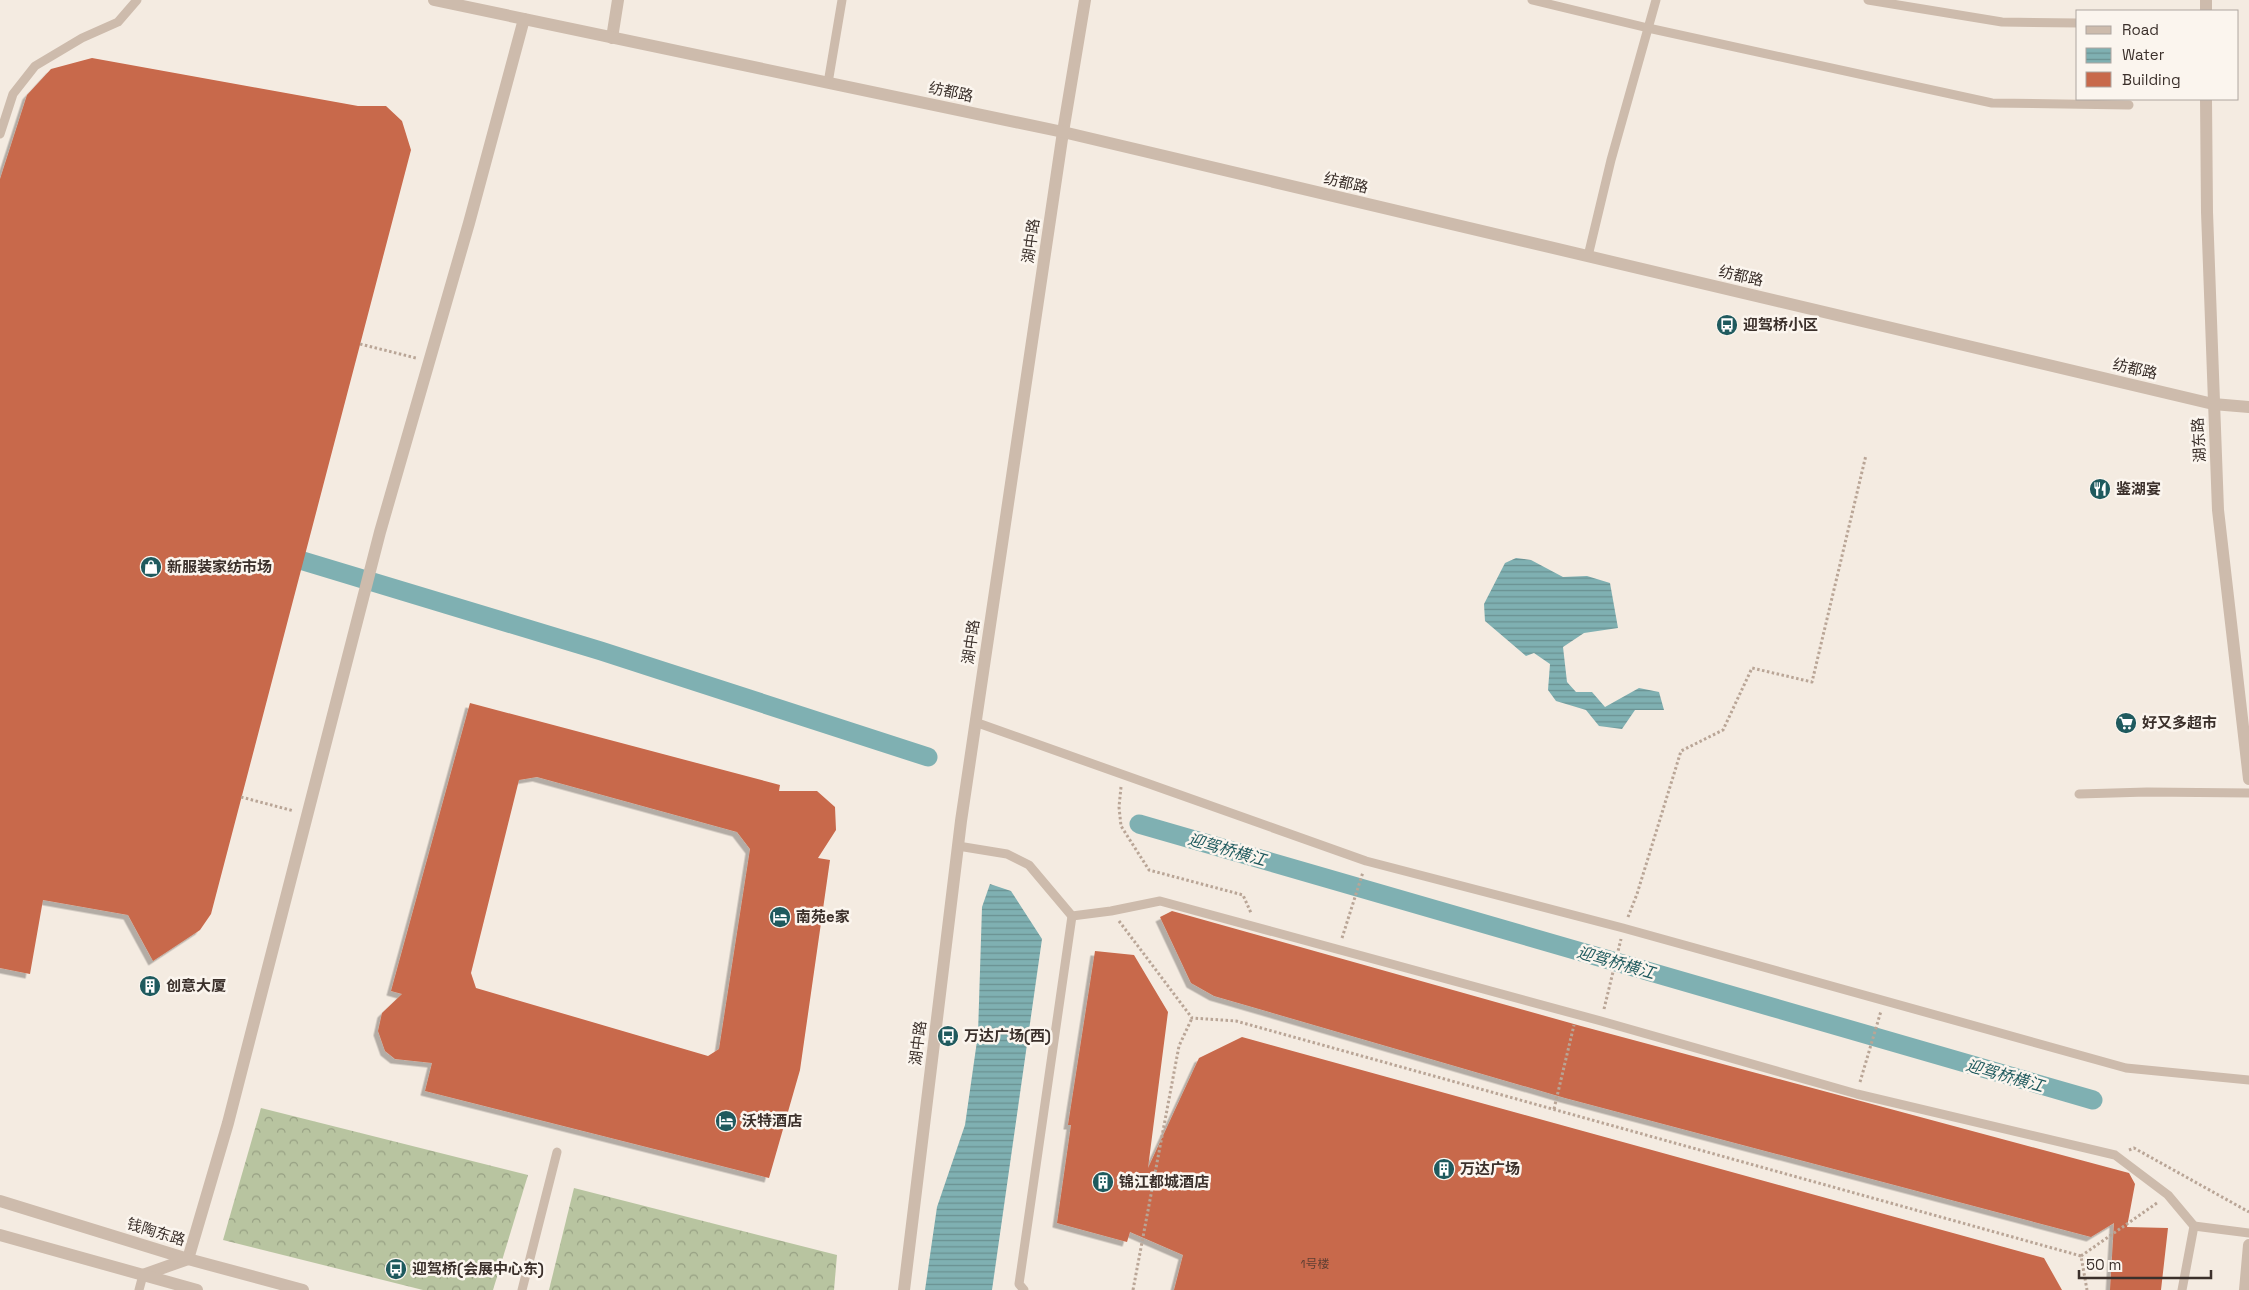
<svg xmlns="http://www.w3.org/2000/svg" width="2249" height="1290" font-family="'Space Grotesk','Noto Sans SC',sans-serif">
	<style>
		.forest { fill: url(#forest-crowns) }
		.water { fill: url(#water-rules) }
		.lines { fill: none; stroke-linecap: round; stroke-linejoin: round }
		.canal { stroke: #7fb0b2; stroke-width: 19 }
		.building { fill: #c8694b; fill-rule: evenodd; filter: url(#shadow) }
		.path { stroke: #b9a596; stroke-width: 3; stroke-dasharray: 2.5 2.5; stroke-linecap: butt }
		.service { stroke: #cdbbac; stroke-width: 9 }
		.minor { stroke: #cdbbac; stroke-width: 12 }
		.tertiary { stroke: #cdbbac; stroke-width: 12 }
		.labels { text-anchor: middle; stroke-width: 5; stroke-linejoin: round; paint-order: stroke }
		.number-label { font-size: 12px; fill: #5e3e33 }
		.street-label { font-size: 15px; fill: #3b302b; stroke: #fbf5ee }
		.poi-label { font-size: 15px; font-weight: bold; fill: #3b302b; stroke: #fbf5ee; text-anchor: start }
		.water-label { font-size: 16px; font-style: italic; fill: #1f5a5e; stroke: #fbf5ee }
	</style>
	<defs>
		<pattern id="forest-crowns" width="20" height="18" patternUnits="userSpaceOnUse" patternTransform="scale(1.25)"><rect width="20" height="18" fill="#b8c4a0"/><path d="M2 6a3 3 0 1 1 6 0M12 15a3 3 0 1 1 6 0" fill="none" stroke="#97a083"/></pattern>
		<pattern id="water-rules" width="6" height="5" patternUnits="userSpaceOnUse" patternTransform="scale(1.25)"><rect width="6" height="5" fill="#7fb0b2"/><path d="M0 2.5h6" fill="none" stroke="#699091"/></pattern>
		<filter id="shadow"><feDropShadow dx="-4.5" dy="4.5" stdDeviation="0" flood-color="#0004"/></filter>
	</defs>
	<rect width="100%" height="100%" fill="#f4ebe1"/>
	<g class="forest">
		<polygon points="261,1108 528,1175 493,1290 423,1290 223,1240"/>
		<polygon points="574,1188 837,1255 834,1290 549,1290"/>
	</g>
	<g class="water">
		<polygon points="1516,558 1531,560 1563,577 1587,576 1610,583 1618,628 1584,633 1563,647 1567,682 1576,692 1592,692 1605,707 1639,688 1659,692 1664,710 1635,710 1622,729 1599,726 1586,710 1556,701 1548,690 1550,664 1534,653 1526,656 1485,621 1484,604 1505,563"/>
		<polygon points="990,884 1011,891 1042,939 992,1290 925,1290 937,1207 965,1125 978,1034 982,907"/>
	</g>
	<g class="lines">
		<g class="canal">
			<polyline points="280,554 601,651 928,757"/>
			<polyline points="1139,824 2093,1100"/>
		</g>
	</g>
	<g class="building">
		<polygon points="92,58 358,106 386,106 402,121 411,150 211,914 200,930 153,961 128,915 43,900 30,974 0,968 0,179 27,95 51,69"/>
		<path d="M470 703 780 785 779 791H817L835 807 836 830 818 858 830 860 800 1070 769 1178 425 1091 432 1063 395 1059 385 1051 378 1031 382 1013 402 994 391 991ZM537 777 737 832 750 849 719 1049 708 1056 476 988 471 973 519 780Z"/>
		<polygon points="1172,911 1581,1026 2129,1173 2135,1184 2127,1227 2168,1228 2161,1290 2110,1290 2114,1223 2091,1237 1565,1098 1214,996 1191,983 1160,917"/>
		<polygon points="1095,951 1134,955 1168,1012 1148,1168 1199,1058 1242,1037 2044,1258 2062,1290 1174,1290 1183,1255 1130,1232 1127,1242 1057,1223 1071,1125 1068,1125"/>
	</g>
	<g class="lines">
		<g class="path">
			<polyline points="360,344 416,358"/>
			<polyline points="1121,787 1119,807 1121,826 1149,870 1243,895 1251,913"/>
			<polyline points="241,797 294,811"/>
			<polyline points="1628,917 1637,894 1681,751 1723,730 1752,668 1812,682 1866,455"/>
			<polyline points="1119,921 1192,1018 1236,1021 2081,1256 2087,1290"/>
			<polyline points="1342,938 1363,872"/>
			<polyline points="1604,1009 1621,939"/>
			<polyline points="1860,1082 1881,1011"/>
			<polyline points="1554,1109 1574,1025"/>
			<polyline points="2129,1150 2134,1148 2249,1212"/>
			<polyline points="2081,1256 2157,1203"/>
			<polyline points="1133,1290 1179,1046 1192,1018"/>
		</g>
		<g class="service">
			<polyline points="1532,0 1648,28 1992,103 2129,105"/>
			<polyline points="1868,0 2002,22 2078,23"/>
			<polyline points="828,83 842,0"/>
			<polyline points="0,134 13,94 35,66 82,38 118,22 137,0"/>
			<polyline points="1588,256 1611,160 1656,0"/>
			<polyline points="975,722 1366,861 1623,928 2126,1068 2249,1080"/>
			<polyline points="2079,794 2147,792 2249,793"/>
			<polyline points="958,846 1007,854 1029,865 1072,916 1111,911 1160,901 1601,1021 1857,1094 2115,1155 2168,1195 2194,1226 2182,1290"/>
			<polyline points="2194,1226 2249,1233"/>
			<polyline points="139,1290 143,1275"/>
			<polyline points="522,1290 557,1152"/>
			<polyline points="1024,1290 1019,1284 1072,916"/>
		</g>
		<g class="minor">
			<polyline points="612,38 618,0"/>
			<polyline points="143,1275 188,1259 228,1123 380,532 469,223 524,19"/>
			<polyline points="904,1290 961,821 1063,132 1085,0"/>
		</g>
		<g class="tertiary">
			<polyline points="434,0 1063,132 2213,404 2249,407"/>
			<polyline points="2206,0 2206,11"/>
			<polyline points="2206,99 2207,212 2218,510 2249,779"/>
			<polyline points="0,1201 188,1259 303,1290"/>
			<polyline points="0,1235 197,1290"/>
			<polyline points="2245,1290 2249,1245"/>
		</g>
	</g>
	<defs>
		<g id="bus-disc" transform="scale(1.125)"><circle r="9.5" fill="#1f5a5e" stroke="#fbf5ee"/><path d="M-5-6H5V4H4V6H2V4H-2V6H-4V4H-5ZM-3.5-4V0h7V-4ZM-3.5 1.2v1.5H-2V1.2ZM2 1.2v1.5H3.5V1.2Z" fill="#fff"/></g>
		<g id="restaurant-disc" transform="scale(1.125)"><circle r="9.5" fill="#1f5a5e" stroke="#fbf5ee"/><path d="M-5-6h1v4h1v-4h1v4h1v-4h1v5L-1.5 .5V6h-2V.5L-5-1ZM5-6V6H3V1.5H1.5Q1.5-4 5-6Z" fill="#fff"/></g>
		<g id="shop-disc" transform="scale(1.125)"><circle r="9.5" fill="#1f5a5e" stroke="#fbf5ee"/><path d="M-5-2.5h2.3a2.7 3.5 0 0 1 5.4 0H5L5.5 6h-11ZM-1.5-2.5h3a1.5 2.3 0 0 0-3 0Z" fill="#fff"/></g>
		<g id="supermarket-disc" transform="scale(1.125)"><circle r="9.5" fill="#1f5a5e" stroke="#fbf5ee"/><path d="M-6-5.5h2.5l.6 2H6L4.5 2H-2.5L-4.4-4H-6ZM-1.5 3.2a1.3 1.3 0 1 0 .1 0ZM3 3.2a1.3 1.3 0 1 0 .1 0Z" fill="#fff"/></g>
		<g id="hotel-disc" transform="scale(1.125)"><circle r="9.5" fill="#1f5a5e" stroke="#fbf5ee"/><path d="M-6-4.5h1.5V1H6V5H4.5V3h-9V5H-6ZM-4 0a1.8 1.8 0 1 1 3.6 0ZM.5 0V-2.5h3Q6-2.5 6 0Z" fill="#fff"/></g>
		<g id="building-disc" transform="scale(1.125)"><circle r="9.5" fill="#1f5a5e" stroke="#fbf5ee"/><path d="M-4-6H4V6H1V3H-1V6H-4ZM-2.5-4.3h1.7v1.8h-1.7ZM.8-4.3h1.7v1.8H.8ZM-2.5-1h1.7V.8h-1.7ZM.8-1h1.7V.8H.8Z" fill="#fff"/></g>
	</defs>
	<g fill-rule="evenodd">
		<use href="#bus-disc" x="1727" y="325"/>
		<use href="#restaurant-disc" x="2100" y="489"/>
		<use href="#shop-disc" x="151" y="567"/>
		<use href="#supermarket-disc" x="2126" y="723"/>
		<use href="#hotel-disc" x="780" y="917"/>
		<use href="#building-disc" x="150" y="986"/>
		<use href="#bus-disc" x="948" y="1036"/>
		<use href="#hotel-disc" x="726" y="1121"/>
		<use href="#building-disc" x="1444" y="1169"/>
		<use href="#building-disc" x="1103" y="1182"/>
		<use href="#bus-disc" x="396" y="1269"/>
	</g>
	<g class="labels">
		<g class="number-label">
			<text x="1315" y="1268">1号楼</text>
		</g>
		<g class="street-label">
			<text transform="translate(951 92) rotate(12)" y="5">纺都路</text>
			<text transform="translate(1346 183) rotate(13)" y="5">纺都路</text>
			<text transform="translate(1031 241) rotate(-82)" y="5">湖中路</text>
			<text transform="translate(1741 276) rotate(13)" y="5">纺都路</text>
			<text transform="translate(2135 369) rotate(13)" y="5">纺都路</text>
			<text transform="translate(2199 440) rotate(-93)" y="5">湖东路</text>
			<text transform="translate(971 642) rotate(-82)" y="5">湖中路</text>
			<text transform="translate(918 1043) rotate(-83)" y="5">湖中路</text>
			<text transform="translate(156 1232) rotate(17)" y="5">钱陶东路</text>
		</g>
		<g class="poi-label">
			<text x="1743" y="330">迎驾桥小区</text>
			<text x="2116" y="494">鉴湖宴</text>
			<text x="167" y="572">新服装家纺市场</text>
			<text x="2142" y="728">好又多超市</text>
			<text x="796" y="922">南苑e家</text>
			<text x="166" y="991">创意大厦</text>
			<text x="964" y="1041">万达广场(西)</text>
			<text x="742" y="1126">沃特酒店</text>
			<text x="1460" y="1174">万达广场</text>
			<text x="1119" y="1187">锦江都城酒店</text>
			<text x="412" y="1274">迎驾桥(会展中心东)</text>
		</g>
		<g class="water-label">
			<text transform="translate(1227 849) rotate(16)" y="6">迎驾桥横江</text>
			<text transform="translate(1616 962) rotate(16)" y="6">迎驾桥横江</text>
			<text transform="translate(2005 1075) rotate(16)" y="6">迎驾桥横江</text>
		</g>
	</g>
	<rect x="2076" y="10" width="162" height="90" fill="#fbf5ee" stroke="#aea6a0"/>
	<rect x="2086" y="26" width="25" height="8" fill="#cdbbac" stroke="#aea6a0"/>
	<text x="2122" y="35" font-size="15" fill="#3b302b">Road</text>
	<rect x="2086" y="48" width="25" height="15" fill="url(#water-rules)" stroke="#aea6a0"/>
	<text x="2122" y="60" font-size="15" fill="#3b302b">Water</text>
	<rect x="2086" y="72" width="25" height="15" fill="#c8694b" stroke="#aea6a0"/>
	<text x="2122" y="85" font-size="15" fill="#3b302b">Building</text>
	<path d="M2079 1270v8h132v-8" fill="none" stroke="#3b302b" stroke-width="2.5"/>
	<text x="2086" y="1270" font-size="15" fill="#3b302b" stroke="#fbf5ee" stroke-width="4" paint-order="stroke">50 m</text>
</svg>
